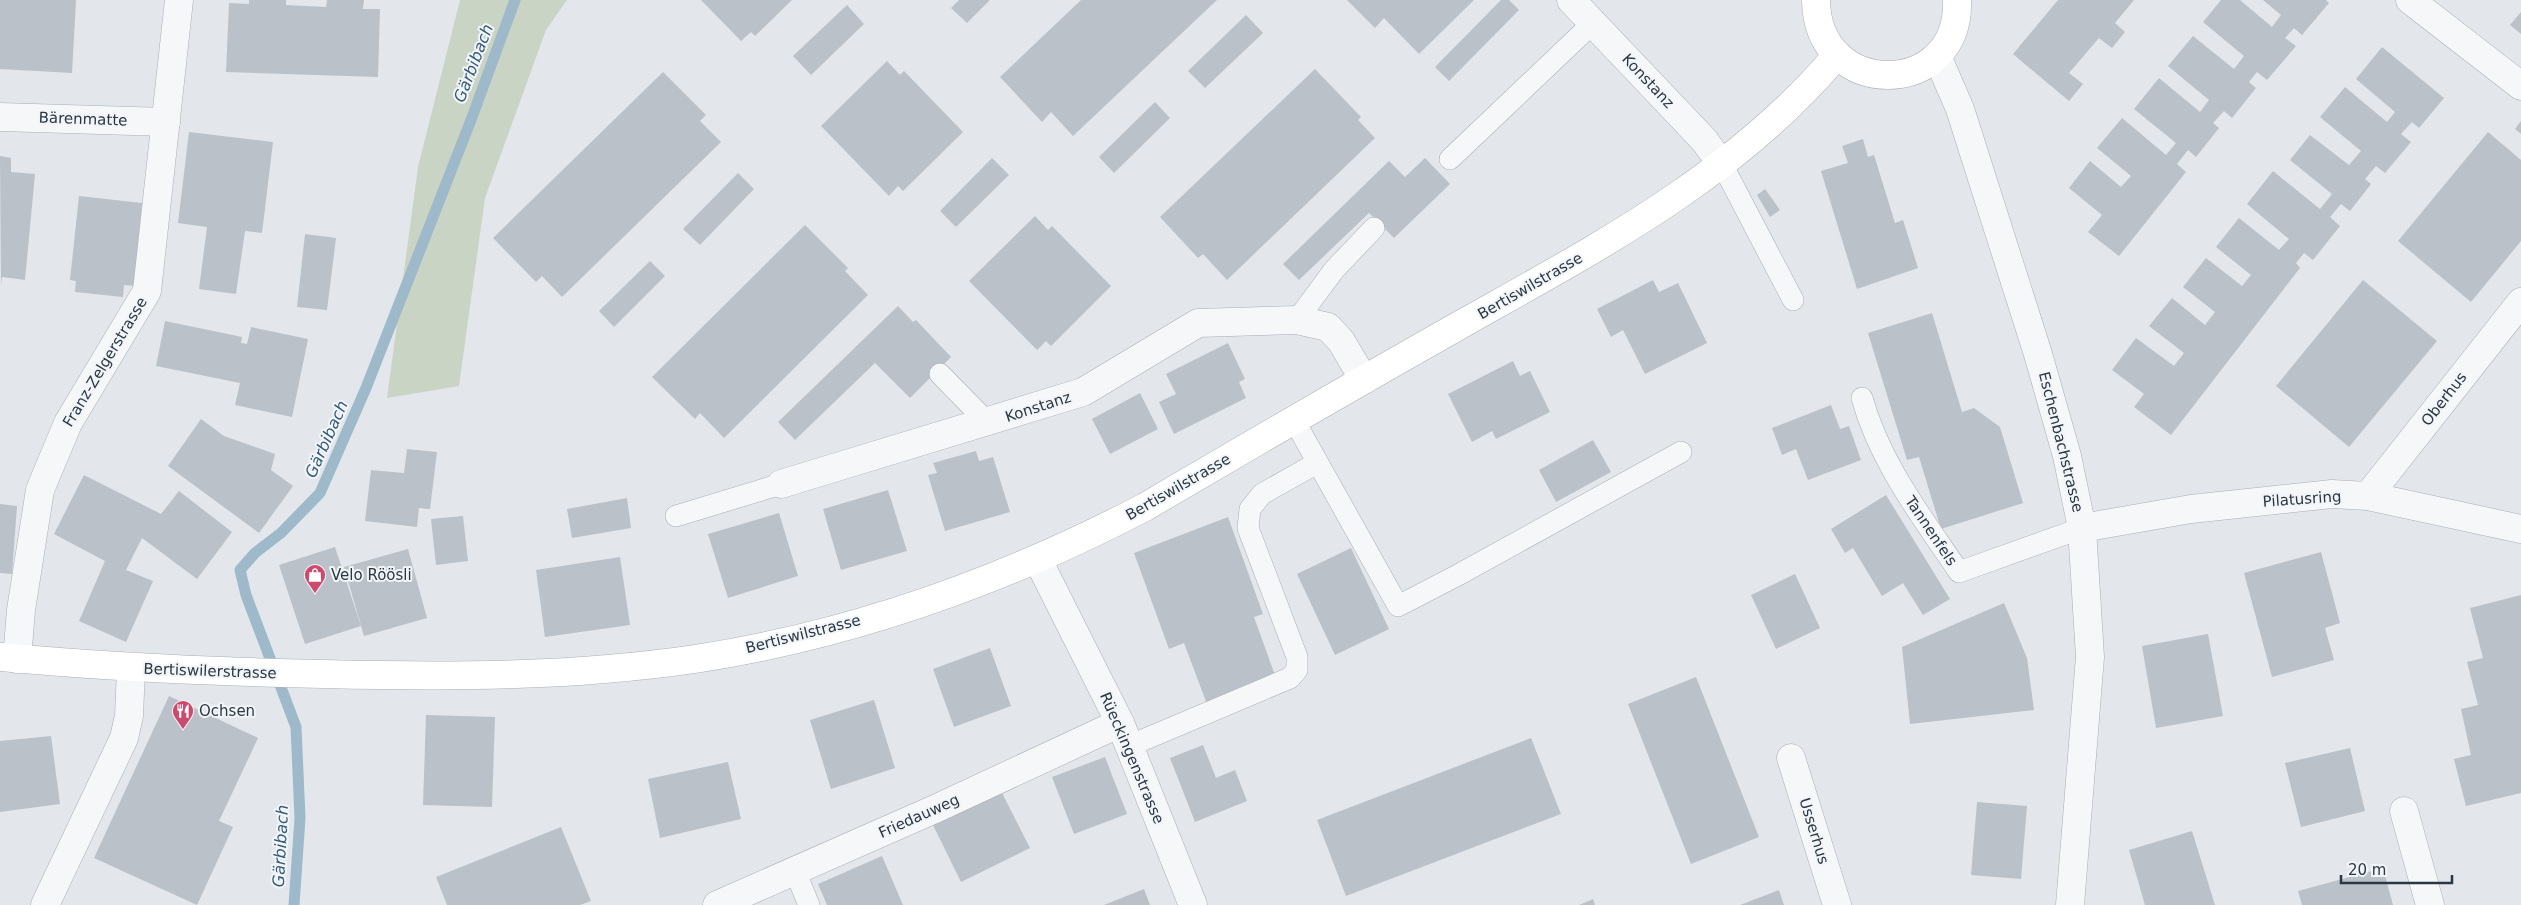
<svg xmlns="http://www.w3.org/2000/svg" width="2521" height="905" font-family="'DejaVu Sans',sans-serif">
	<style>
		.green { fill: #cad4c4 }
		.lines { fill: none; stroke-linecap: round; stroke-linejoin: round }
		.stream { stroke: #9eb9ca; stroke-width: 11 }
		.building { fill: #bac1c8 }
		.service-casing { stroke: #a8afb5; stroke-width: 22 }
		.minor-casing { stroke: #a8afb5; stroke-width: 29 }
		.tertiary-casing { stroke: #a8afb5; stroke-width: 29 }
		.secondary-casing { stroke: #a8afb5; stroke-width: 29 }
		.service { stroke: #f5f7f9; stroke-width: 21 }
		.minor { stroke: #f5f7f9; stroke-width: 28 }
		.tertiary { stroke: #f5f7f9; stroke-width: 28 }
		.secondary { stroke: #fff; stroke-width: 28 }
		.labels { text-anchor: middle; stroke-width: 4; stroke-linejoin: round; paint-order: stroke }
		.street-label { font-size: 15px; fill: #2b3743; stroke: #f2f5f8 }
		.poi-label { font-size: 15px; fill: #2b3743; stroke: #f2f5f8; text-anchor: start }
		.water-label { font-size: 16px; font-style: italic; fill: #355b76; stroke: #f2f5f8 }
	</style>
	<rect width="100%" height="100%" fill="#e3e7eb"/>
	<polygon class="green" points="460,0 567,0 546,30 485,198 459,386 387,398 418,167"/>
	<g class="lines">
		<polyline class="stream" points="294,905 300,818 296,727 246,595 240,570 255,553 281,533 320,493 366,388 471,120 515,0"/>
	</g>
	<g class="building">
		<polygon points="0,0 76,0 72,73 0,69"/>
		<polygon points="249,0 286,0 286,5 326,7 327,0 364,0 363,9 380,9 378,77 226,72 229,3 249,4"/>
		<polygon points="701,0 792,0 755,36 751,32 741,41"/>
		<polygon points="959,0 990,0 967,23 951,8"/>
		<polygon points="1081,0 1217,0 1073,136 1051,112 1042,122 1000,77"/>
		<polygon points="1347,0 1474,0 1419,54 1384,18 1375,28"/>
		<polygon points="1501,0 1509,0 1519,10 1449,81 1435,67"/>
		<polygon points="2058,0 2134,0 2115,23 2125,32 2112,48 2099,38 2069,73 2083,84 2069,101 2013,54"/>
		<polygon points="2221,0 2240,0 2272,27 2281,15 2263,0 2326,0 2329,3 2302,35 2294,28 2285,38 2296,46 2267,80 2257,72 2249,82 2256,88 2232,118 2224,111 2213,123 2219,128 2196,157 2188,150 2177,164 2186,172 2119,256 2088,232 2102,215 2069,188 2090,161 2121,187 2131,176 2097,148 2122,118 2166,155 2176,143 2134,109 2159,78 2200,112 2209,100 2168,66 2193,36 2234,69 2244,56 2203,22"/>
		<polygon points="847,5 864,24 811,75 793,56"/>
		<polygon points="2521,12 2521,34 2510,25"/>
		<polygon points="1246,15 1263,33 1205,88 1188,71"/>
		<polygon points="2382,47 2444,98 2419,128 2412,122 2401,134 2411,142 2385,173 2376,166 2365,179 2371,184 2350,211 2341,204 2330,217 2340,226 2313,260 2304,253 2296,263 2300,268 2171,435 2134,407 2144,394 2112,370 2136,338 2174,366 2184,353 2149,326 2172,298 2205,325 2215,312 2183,287 2206,258 2242,286 2251,275 2216,247 2239,218 2279,250 2289,239 2247,204 2273,171 2320,209 2332,194 2290,160 2310,135 2349,165 2361,151 2320,117 2345,87 2387,122 2395,112 2356,79"/>
		<polygon points="887,61 900,75 904,71 963,132 903,191 898,186 889,196 821,126"/>
		<polygon points="1315,69 1361,117 1358,120 1375,138 1227,280 1203,254 1198,258 1160,217"/>
		<polygon points="663,72 706,115 700,121 721,142 562,297 542,276 536,282 493,238"/>
		<polygon points="1155,102 1170,118 1114,173 1099,157"/>
		<polygon points="2521,121 2521,134 2515,129"/>
		<polygon points="189,132 273,142 262,233 245,231 236,294 199,289 207,227 178,223"/>
		<polygon points="2488,132 2521,160 2521,241 2471,302 2398,241"/>
		<polygon points="1863,139 1868,157 1874,155 1895,223 1903,220 1918,268 1857,289 1821,171 1848,163 1842,146"/>
		<polygon points="0,156 11,158 11,172 35,174 25,280 2,277 1,285"/>
		<polygon points="992,158 1009,175 956,227 940,211"/>
		<polygon points="1425,158 1450,184 1394,238 1369,213 1299,280 1283,264 1389,161 1405,177"/>
		<polygon points="738,173 754,189 700,245 683,229"/>
		<polygon points="1765,189 1780,210 1770,217 1757,195"/>
		<polygon points="79,196 142,203 134,286 124,285 123,297 75,292 76,281 70,280"/>
		<polygon points="1035,216 1048,230 1052,226 1111,286 1051,346 1046,341 1037,350 969,281"/>
		<polygon points="805,225 848,268 845,271 868,295 724,438 700,413 695,419 652,377"/>
		<polygon points="305,234 336,238 327,310 297,307"/>
		<polygon points="650,261 665,276 614,327 599,311"/>
		<polygon points="1653,280 1659,292 1678,283 1707,343 1645,374 1623,330 1611,337 1597,309"/>
		<polygon points="2363,280 2437,341 2349,447 2276,386"/>
		<polygon points="898,306 913,322 916,320 951,357 910,398 875,363 795,440 778,422"/>
		<polygon points="1932,313 1962,412 1974,408 2000,427 2023,503 1941,529 1919,457 1907,460 1868,333"/>
		<polygon points="165,321 242,337 241,343 247,344 251,327 308,339 292,417 235,405 240,383 156,366"/>
		<polygon points="1228,343 1245,379 1239,382 1246,398 1174,434 1159,402 1176,394 1166,374"/>
		<polygon points="1513,361 1520,376 1530,371 1550,412 1496,439 1492,431 1472,442 1448,394"/>
		<polygon points="1140,393 1158,429 1110,454 1092,419"/>
		<polygon points="1831,405 1840,429 1849,426 1861,460 1808,480 1796,449 1782,455 1772,428"/>
		<polygon points="201,419 224,436 275,454 271,470 293,486 259,533 168,466"/>
		<polygon points="1593,440 1611,472 1556,502 1539,470"/>
		<polygon points="407,449 437,452 430,509 419,508 417,527 365,521 371,470 404,473"/>
		<polygon points="976,451 979,461 993,457 1010,512 945,531 928,475 937,473 933,463"/>
		<polygon points="84,475 161,514 179,491 232,532 197,579 142,538 126,570 153,581 126,642 79,621 105,561 54,534"/>
		<polygon points="888,490 907,551 841,570 823,509"/>
		<polygon points="1886,495 1950,599 1923,615 1903,583 1882,596 1853,548 1845,553 1831,529"/>
		<polygon points="627,498 631,528 572,538 567,509"/>
		<polygon points="0,504 17,506 12,574 0,573"/>
		<polygon points="779,513 798,576 728,598 708,534"/>
		<polygon points="463,516 468,561 436,565 431,519"/>
		<polygon points="1228,517 1263,614 1254,617 1276,678 1207,704 1184,643 1169,649 1134,553"/>
		<polygon points="335,547 361,626 305,644 279,565"/>
		<polygon points="1351,548 1389,629 1335,655 1297,574"/>
		<polygon points="408,549 427,618 364,636 344,567"/>
		<polygon points="2321,552 2340,623 2325,628 2334,660 2272,677 2244,573"/>
		<polygon points="620,557 630,625 545,637 536,570"/>
		<polygon points="1795,574 1820,628 1776,649 1751,595"/>
		<polygon points="2521,595 2521,793 2466,806 2454,759 2471,755 2461,709 2478,705 2467,662 2483,658 2470,608"/>
		<polygon points="2004,603 2027,658 2034,710 1910,724 1902,647"/>
		<polygon points="2208,634 2223,716 2156,728 2142,646"/>
		<polygon points="990,648 1011,706 954,727 933,669"/>
		<polygon points="1696,677 1759,837 1691,864 1628,704"/>
		<polygon points="169,696 258,738 219,821 233,827 197,905 94,858"/>
		<polygon points="874,700 895,768 831,789 810,720"/>
		<polygon points="426,715 495,717 492,807 423,805"/>
		<polygon points="51,736 60,804 0,812 0,741"/>
		<polygon points="1531,738 1561,814 1346,896 1317,820"/>
		<polygon points="1203,745 1216,778 1235,770 1247,801 1195,822 1170,758"/>
		<polygon points="2350,748 2365,811 2301,827 2285,763"/>
		<polygon points="1105,757 1127,814 1074,834 1052,777"/>
		<polygon points="728,762 741,819 660,838 648,779"/>
		<polygon points="1001,791 1030,848 961,882 933,825"/>
		<polygon points="1977,802 2027,806 2021,879 1971,875"/>
		<polygon points="561,827 591,901 580,905 447,905 436,877"/>
		<polygon points="2192,831 2215,905 2145,905 2129,850"/>
		<polygon points="882,856 903,905 827,905 818,884"/>
		<polygon points="2383,868 2393,905 2302,905 2298,891"/>
		<polygon points="1144,889 1150,905 1104,905"/>
		<polygon points="1779,890 1784,905 1740,905"/>
		<polygon points="1593,899 1595,905 1579,905"/>
	</g>
	<g class="lines">
		<g class="service-casing">
			<g id="service">
				<polyline points="1450,159 1593,23"/>
				<polyline points="1723,166 1793,300"/>
				<polyline points="1297,320 1334,270 1374,228"/>
				<polyline points="940,374 987,422"/>
				<path d="M1862 398C1880 463 1922 517 1959 572L2082 528"/>
				<polyline points="1294,420 1398,606 1458,575 1681,452"/>
				<polyline points="676,516 781,484"/>
				<polyline points="1129,746 1290,678 1297,670 1297,657 1248,528 1250,509 1262,494 1317,463"/>
				<polyline points="795,871 809,905"/>
			</g>
		</g>
		<g class="minor-casing">
			<g id="minor">
				<polyline points="1571,0 1704,140 1723,166"/>
				<polyline points="2410,0 2521,86"/>
				<polyline points="0,117 166,122"/>
				<polyline points="781,484 1083,392 1198,323 1297,320 1328,327 1341,341 1364,380"/>
				<polyline points="2368,496 2521,302"/>
				<polyline points="2082,528 2191,509 2332,494 2368,496 2521,529"/>
				<polyline points="1038,560 1120,723 1193,905"/>
				<polyline points="17,659 21,610 40,490 68,423 147,291 179,0"/>
				<polyline points="1791,758 1837,905"/>
				<polyline points="2404,811 2430,905"/>
				<polyline points="45,905 124,738 129,716 131,669"/>
				<polyline points="717,905 935,809 1120,723"/>
			</g>
		</g>
		<g class="tertiary-casing">
			<polyline id="tertiary" points="1937,56 1960,109 2038,354 2067,456 2082,528 2090,657 2070,905"/>
		</g>
		<g class="secondary-casing">
			<g id="secondary">
				<path d="M1816 0C1817 101 1961 99 1957 0"/>
				<path d="M0 657C108 667 215 672 324 674 448 677 571 677 695 659 852 635 1005 580 1145 507 1252 444 1359 382 1467 321 1600 246 1736 175 1837 55"/>
			</g>
		</g>
		<use href="#service" class="service"/>
		<use href="#minor" class="minor"/>
		<use href="#tertiary" class="tertiary"/>
		<use href="#secondary" class="secondary"/>
	</g>
	<defs>
		<g id="shop-pin" transform="scale(1.125)"><path d="M0 17L-7.5 6A9.5 9.5 0 1 1 7.5 6Z" fill="#cd4a6f" stroke="#f2f5f8"/><path d="M-5-2.5h2.3a2.7 3.5 0 0 1 5.4 0H5L5.5 6h-11ZM-1.5-2.5h3a1.5 2.3 0 0 0-3 0Z" fill="#fff"/></g>
		<g id="restaurant-pin" transform="scale(1.125)"><path d="M0 17L-7.5 6A9.5 9.5 0 1 1 7.5 6Z" fill="#cd4a6f" stroke="#f2f5f8"/><path d="M-5-6h1v4h1v-4h1v4h1v-4h1v5L-1.5 .5V6h-2V.5L-5-1ZM5-6V6H3V1.5H1.5Q1.5-4 5-6Z" fill="#fff"/></g>
	</defs>
	<g fill-rule="evenodd">
		<use href="#shop-pin" x="315" y="575"/>
		<use href="#restaurant-pin" x="183" y="711"/>
	</g>
	<g class="labels">
		<g class="street-label">
			<text transform="translate(1648 81) rotate(47)" y="5">Konstanz</text>
			<text transform="translate(83 119) rotate(2)" y="5">Bärenmatte</text>
			<text transform="translate(1530 286) rotate(-30)" y="5">Bertiswilstrasse</text>
			<text transform="translate(105 362) rotate(-59)" y="5">Franz-Zelgerstrasse</text>
			<text transform="translate(2444 399) rotate(-52)" y="5">Oberhus</text>
			<text transform="translate(1038 407) rotate(-18)" y="5">Konstanz</text>
			<text transform="translate(2061 442) rotate(76)" y="5">Eschenbachstrasse</text>
			<text transform="translate(1178 487) rotate(-30)" y="5">Bertiswilstrasse</text>
			<text transform="translate(2302 499) rotate(-4)" y="5">Pilatusring</text>
			<text transform="translate(1931 531) rotate(56)" y="5">Tannenfels</text>
			<text transform="translate(803 634) rotate(-14)" y="5">Bertiswilstrasse</text>
			<text transform="translate(210 671) rotate(2)" y="5">Bertiswilerstrasse</text>
			<text transform="translate(1132 758) rotate(67)" y="5">Rüeckingenstrasse</text>
			<text transform="translate(919 816) rotate(-24)" y="5">Friedauweg</text>
			<text transform="translate(1814 831) rotate(73)" y="5">Usserhus</text>
		</g>
		<g class="poi-label">
			<text x="331" y="580">Velo Röösli</text>
			<text x="199" y="716">Ochsen</text>
		</g>
		<g class="water-label">
			<text transform="translate(473 63) rotate(-69)" y="6">Gärbibach</text>
			<text transform="translate(326 439) rotate(-66)" y="6">Gärbibach</text>
			<text transform="translate(280 846) rotate(-87)" y="6">Gärbibach</text>
		</g>
	</g>
	<path d="M2341 875v8h111v-8" fill="none" stroke="#2b3743" stroke-width="2.5"/>
	<text x="2348" y="875" font-size="15" fill="#2b3743" stroke="#f2f5f8" stroke-width="4" paint-order="stroke">20 m</text>
</svg>
